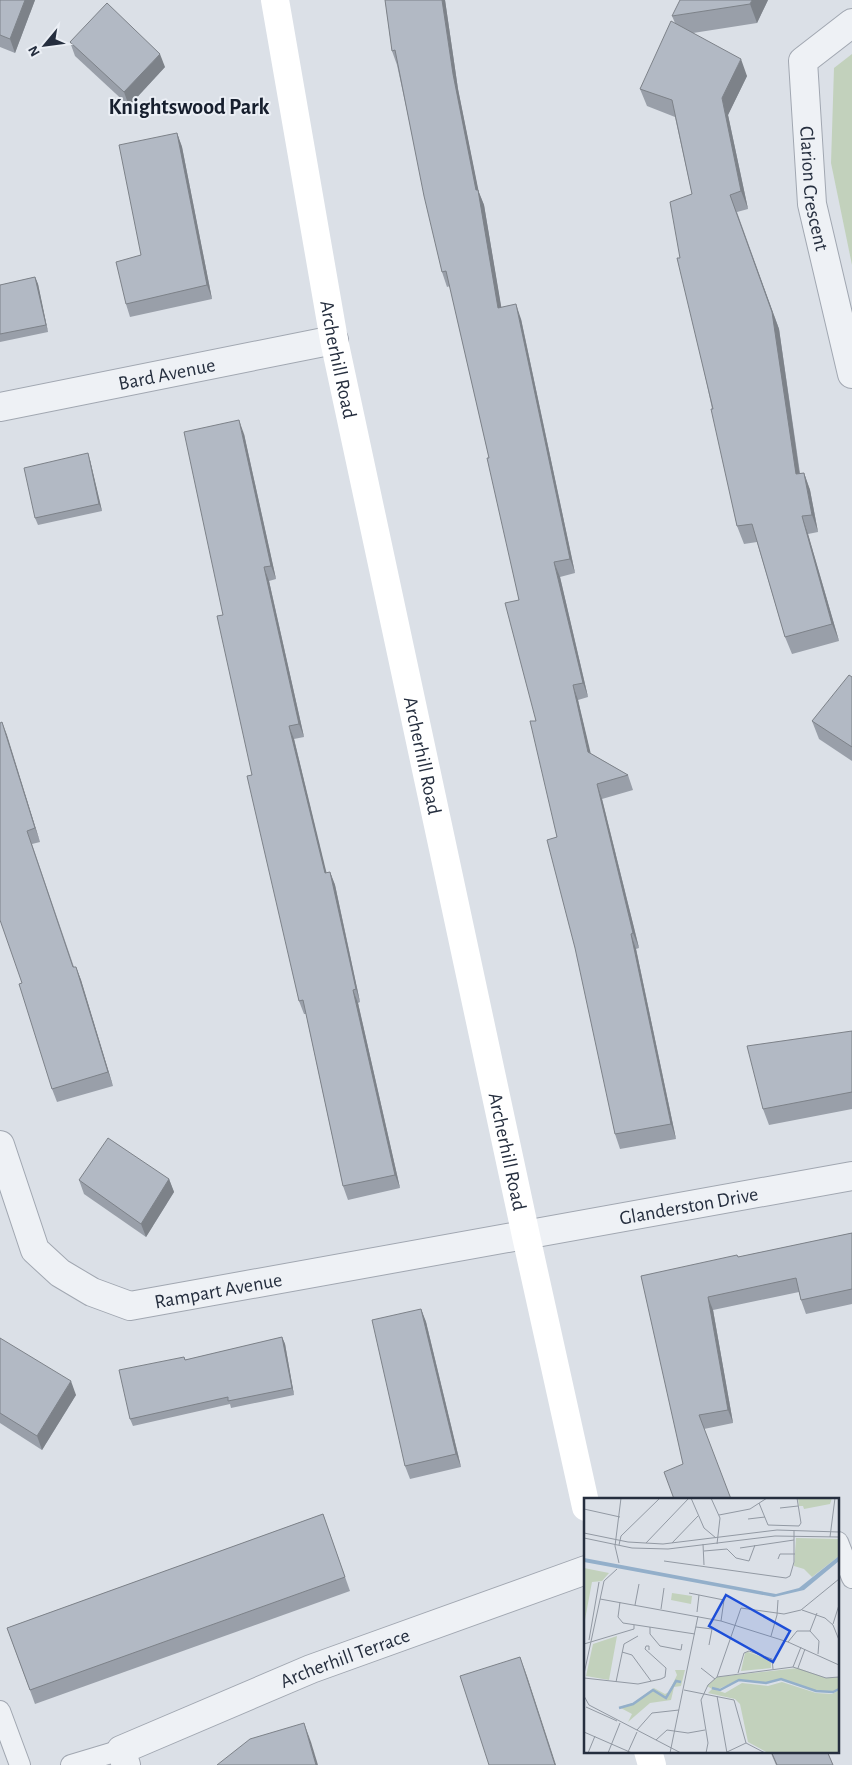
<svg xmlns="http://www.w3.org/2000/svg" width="852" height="1765" font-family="'Alegreya Sans',sans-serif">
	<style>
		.green { fill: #c2d1bc }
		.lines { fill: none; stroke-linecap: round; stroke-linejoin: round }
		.lane-casing { stroke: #a1a7b1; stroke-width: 22 }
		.street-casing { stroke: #a1a7b1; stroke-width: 30 }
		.lane { stroke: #eef1f5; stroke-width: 20 }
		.street { stroke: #eef1f5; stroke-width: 28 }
		.secondary { stroke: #fff; stroke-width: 28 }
		.wall { fill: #999fa9 }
		.shaded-wall { fill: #7d8289 }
		.building { fill: #b2b9c4; stroke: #7d8289 }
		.labels { text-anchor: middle; stroke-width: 4; stroke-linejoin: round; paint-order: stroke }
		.street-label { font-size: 20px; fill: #252e3e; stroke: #ebeff5 }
		.quarter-label { font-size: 22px; font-weight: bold; fill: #171f2e; stroke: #ebeff5 }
		.inset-river { fill: none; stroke: #93afca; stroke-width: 2.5 }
		.inset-road { fill: none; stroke: #9299a3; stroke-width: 1 }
		.view { fill: #1d4ed8; fill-opacity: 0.15; stroke: #1d4ed8; stroke-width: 2.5 }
		.inset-edge { fill: none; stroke: #252e3e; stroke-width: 2.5 }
	</style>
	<rect width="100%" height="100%" fill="#dbe0e7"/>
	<polygon class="green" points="852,54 852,265 831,163 834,68"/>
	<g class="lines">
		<g class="lane-casing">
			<g id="lane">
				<polyline points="838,1542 852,1578"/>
				<polyline points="0,1711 20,1765"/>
				<polyline points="71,1765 121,1750"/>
			</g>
		</g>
		<g class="street-casing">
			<g id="street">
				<path id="s1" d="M852 23 803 61 812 204 852 374"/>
				<path id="s2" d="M0 407 334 340"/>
				<path id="s3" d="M0 1145 35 1250 60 1273 92 1292 130 1306 852 1176"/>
				<path id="s4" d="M126 1765 121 1750 311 1669 586 1570"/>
			</g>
		</g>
		<use href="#lane" class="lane"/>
		<use href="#street" class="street"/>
		<g class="secondary">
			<path id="s5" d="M275 0 334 340 526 1236 586 1507"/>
			<polyline points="648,1751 652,1765"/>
		</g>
	</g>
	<g class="wall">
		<polygon points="0,0 35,0 15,53 0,47"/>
		<polygon points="385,0 445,0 458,89 478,190 484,205 501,307 521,319 575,573 560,577 588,697 578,700 590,753 628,775 633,790 602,799 639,948 636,949 676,1139 620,1149 615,1134 557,837 536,721 519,600 489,458 450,286 447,287 442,272 397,65 392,51"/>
		<polygon points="768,0 757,23 693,33 747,76 728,115 748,209 737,212 779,329 800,473 804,473 810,490 818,532 808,534 839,641 792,654 785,637 757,542 744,544 737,526 680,258 692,194 675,117 647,106 640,89 675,23 672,16"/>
		<polygon points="70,42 165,67 129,106 75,56"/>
		<polygon points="177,133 182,147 212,299 130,317 126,304 141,255"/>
		<polygon points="35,277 38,284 48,332 0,342 0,285"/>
		<polygon points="244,434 276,579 269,581 304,737 294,739 326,873 330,872 335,885 360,1002 358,1003 400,1188 348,1200 343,1186 306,1014 304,1014 299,1001 252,775 223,615"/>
		<polygon points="90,460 102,511 38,525 35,518"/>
		<polygon points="852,677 852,761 819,739 812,721"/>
		<polygon points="2,722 40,842 32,844 74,967 76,967 81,980 113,1086 57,1102 52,1089 22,983"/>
		<polygon points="852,1031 852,1109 769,1125 763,1109"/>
		<polygon points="169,1179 174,1192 146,1237 84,1194 79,1180"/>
		<polygon points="852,1233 852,1304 806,1314 801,1300 799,1292 713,1310 733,1423 704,1429 641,1276 738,1257"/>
		<polygon points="421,1309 426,1322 461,1467 410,1479 405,1466"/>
		<polygon points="282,1337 285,1344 294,1395 231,1408 230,1404 133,1426 130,1419 184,1357 185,1360"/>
		<polygon points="0,1338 76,1395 42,1450 0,1423"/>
		<polygon points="323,1514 350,1591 35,1704 7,1628"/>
		<polygon points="770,1751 827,1751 833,1765 776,1765"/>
	</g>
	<g class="shaded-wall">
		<polygon points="25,0 35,0 15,53 10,39"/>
		<polygon points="442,0 445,0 458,89 479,193 478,190 484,205 504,323 498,308 453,74"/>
		<polygon points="752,0 768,0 757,23 750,4"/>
		<polygon points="160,54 165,67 129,106 124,92"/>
		<polygon points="741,59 747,76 728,115 748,209 741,191 722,98"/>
		<polygon points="177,133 182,147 212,299 207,285"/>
		<polygon points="730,195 779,329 802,491 796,474"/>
		<polygon points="35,277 38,284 48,332 46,325"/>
		<polygon points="516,304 521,319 575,573 570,559"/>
		<polygon points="239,420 244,434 276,579 271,566"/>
		<polygon points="88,453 90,460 102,511 99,504"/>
		<polygon points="804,473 810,490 818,532 812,515"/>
		<polygon points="802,516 808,534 839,641 832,624"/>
		<polygon points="554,562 560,577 588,697 583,683"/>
		<polygon points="264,567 269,581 304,737 299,724"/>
		<polygon points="573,685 578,700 594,767 588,752"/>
		<polygon points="2,722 7,735 40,842 35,828"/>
		<polygon points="289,726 294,739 330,887 325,873"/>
		<polygon points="597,784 602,799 639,948 633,933"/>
		<polygon points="330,872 335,885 360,1002 356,989"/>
		<polygon points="631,934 636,949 676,1139 671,1124"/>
		<polygon points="76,967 81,980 113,1086 108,1072"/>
		<polygon points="353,990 358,1003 400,1188 395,1175"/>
		<polygon points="169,1179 174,1192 146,1237 141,1224"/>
		<polygon points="708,1297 713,1310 733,1423 728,1410"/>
		<polygon points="421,1309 426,1322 461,1467 456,1454"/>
		<polygon points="282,1337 285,1344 294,1395 292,1388"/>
		<polygon points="71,1381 76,1395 42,1450 37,1436"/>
		<polygon points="520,1657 527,1676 556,1765 555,1765"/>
		<polygon points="304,1723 311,1742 318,1765 316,1765"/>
	</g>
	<g class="building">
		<polygon points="0,0 25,0 10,39 0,35"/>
		<polygon points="385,0 442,0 453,74 476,190 478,190 498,308 516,304 570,559 554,562 583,683 573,685 588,752 628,775 597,784 633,933 631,934 671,1124 615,1134 575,948 547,840 557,837 530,721 536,721 505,603 519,600 487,458 489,458 446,271 442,272 424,196 395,50 392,51"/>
		<polygon points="680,0 752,0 750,4 672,16"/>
		<polygon points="107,3 160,54 124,92 70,42"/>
		<polygon points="671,21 741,59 722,98 741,191 730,195 772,312 796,474 804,473 812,515 802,516 832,624 785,637 752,524 737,526 711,409 713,409 677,258 680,258 670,202 692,194 672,100 640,89"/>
		<polygon points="177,133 207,285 126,304 116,262 141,255 119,145"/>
		<polygon points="35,277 46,325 0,334 0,285"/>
		<polygon points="239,420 271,566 264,567 299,724 289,726 325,873 330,872 356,989 353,990 395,1175 343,1186 303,1000 299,1001 247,776 252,775 217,616 223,615 184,432"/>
		<polygon points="88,453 99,504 35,518 24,468"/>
		<polygon points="849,675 852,677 852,747 812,721"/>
		<polygon points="2,722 35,828 27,831 73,967 76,967 108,1072 52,1089 19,984 22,983 0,920 0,723"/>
		<polygon points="852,1031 852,1092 763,1109 747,1046"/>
		<polygon points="108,1138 169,1179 141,1224 79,1180"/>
		<polygon points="852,1233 852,1289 801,1300 796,1278 708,1297 728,1410 699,1415 731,1499 674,1499 664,1472 683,1464 641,1276 737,1255 738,1257"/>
		<polygon points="421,1309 456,1454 405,1466 372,1320"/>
		<polygon points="282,1337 292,1388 228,1401 228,1397 130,1419 119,1370 184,1357 185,1360"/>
		<polygon points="0,1338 71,1381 37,1436 0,1413"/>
		<polygon points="323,1514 345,1577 30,1690 7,1628"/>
		<polygon points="520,1657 555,1765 489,1765 460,1676"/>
		<polygon points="304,1723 316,1765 217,1765 250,1739"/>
		<polygon points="771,1751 827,1751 833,1765 777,1765"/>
	</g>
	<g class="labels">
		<g class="street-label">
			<text dy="7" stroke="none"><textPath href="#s1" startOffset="190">Clarion Crescent</textPath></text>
			<text dy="7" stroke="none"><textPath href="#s5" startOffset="365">Archerhill Road</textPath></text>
			<text dy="7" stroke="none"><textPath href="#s2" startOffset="170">Bard Avenue</textPath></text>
			<text dy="7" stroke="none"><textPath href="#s5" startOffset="770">Archerhill Road</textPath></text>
			<text dy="7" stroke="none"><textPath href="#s5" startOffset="1175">Archerhill Road</textPath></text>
			<text dy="7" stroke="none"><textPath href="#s3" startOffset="790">Glanderston Drive</textPath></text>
			<text dy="7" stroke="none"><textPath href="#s3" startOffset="312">Rampart Avenue</textPath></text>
			<text dy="7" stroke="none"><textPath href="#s4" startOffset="258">Archerhill Terrace</textPath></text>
		</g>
		<g class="quarter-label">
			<text x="189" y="114">Knightswood Park</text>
		</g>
	</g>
	<g transform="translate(584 1498)">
		<rect width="255" height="255" fill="#dbe0e7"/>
		<path d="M214 0H248L246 6 220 11 219 8H215ZM212 40 255 41V58L228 79 220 71 210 68ZM0 70 25 75 18 83 8 84 0 127ZM88 95 108 98 107 106 87 102ZM33 138 25 182 2 178 9 146ZM164 154 187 162V170L157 173 161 155ZM214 170 242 180 255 179V191L249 194 232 193 197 181 182 185 155 182 132 192 141 195 158 185 184 188 198 184 232 195 248 196 255 192V255H184L164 244 156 206 151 201 124 195 128 191 123 188 133 179ZM91 172H101L97 188 90 189 87 202 66 205 44 224 48 216 35 209 49 205 70 190 81 196 85 194 93 177Z" fill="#c2d1bc"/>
		<path d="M255 58V63L220 92 190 99 0 64V60L192 96 215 90Z" fill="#93afca"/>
		<path class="inset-river" d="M128 190 136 192 155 182 182 185 197 181 232 193 249 194 255 191M35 210 49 206 69 192 82 200 92 183 97 184"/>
		<path class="inset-road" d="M107 0 120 30 132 40M127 0 136 20 133 46M175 5 184 27 215 28 217 25 213 0M196 10 214 8M0 11 36 19M135 17 166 11 183 0M164 21 181 19M0 35 44 44 79 46 193 32 255 34M246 39 251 0M0 40 48 50 84 51 191 38 255 39M62 45 105 0M88 45 114 18M119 46 120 67M35 47 37 38 76 0M156 50 210 42M120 53 143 51 152 60 165 63 171 47M194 61 196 56H211M80 63 202 80 206 78 210 64V32M35 65 31 48 37 0M105 95 140 102 137 123M16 101 137 123 204 144 255 167M36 104 34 119 39 125 111 136M51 107 55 86M77 111 80 90M218 112 241 120 249 127 255 142M113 114 115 97M249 126 255 107M66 129V136L76 148 97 152 98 146M112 129 128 131 125 147M226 133 233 115M187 138 193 117 194 102M5 142 15 84M204 144 213 133H226L235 143 234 156M0 146 50 131V127M38 154 48 157 67 183M209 169 217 149M117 170 131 181M214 170 221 151M154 175 160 155 165 153 188 161 189 171M0 176 20 83 33 71M133 179 157 110 200 116 217 112 255 81M0 180 54 186 77 181 81 179 82 170 61 151 62 148H65V152M32 184 40 146 54 138M100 192 150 202 162 245 181 255M0 198 5 207 97 255M133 198 143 255M2 209 33 223M53 232 68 215 95 212M0 234 48 255M72 242 83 232 104 235 121 232M44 254 53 234M143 254 162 245M4 255 11 238M24 255 36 225M86 255 114 118M122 255 124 245 117 202 124 187 133 179 209 169 242 180 255 179"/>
		<path class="view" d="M142 97 206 133 189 164 125 128Z"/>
		<rect width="255" height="255" class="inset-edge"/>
	</g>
	<g transform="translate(45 45) rotate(241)" stroke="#ebeff5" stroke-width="4" paint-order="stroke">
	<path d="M0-4L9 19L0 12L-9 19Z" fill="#252e3e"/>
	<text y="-8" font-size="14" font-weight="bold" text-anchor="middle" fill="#252e3e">N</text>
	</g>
</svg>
